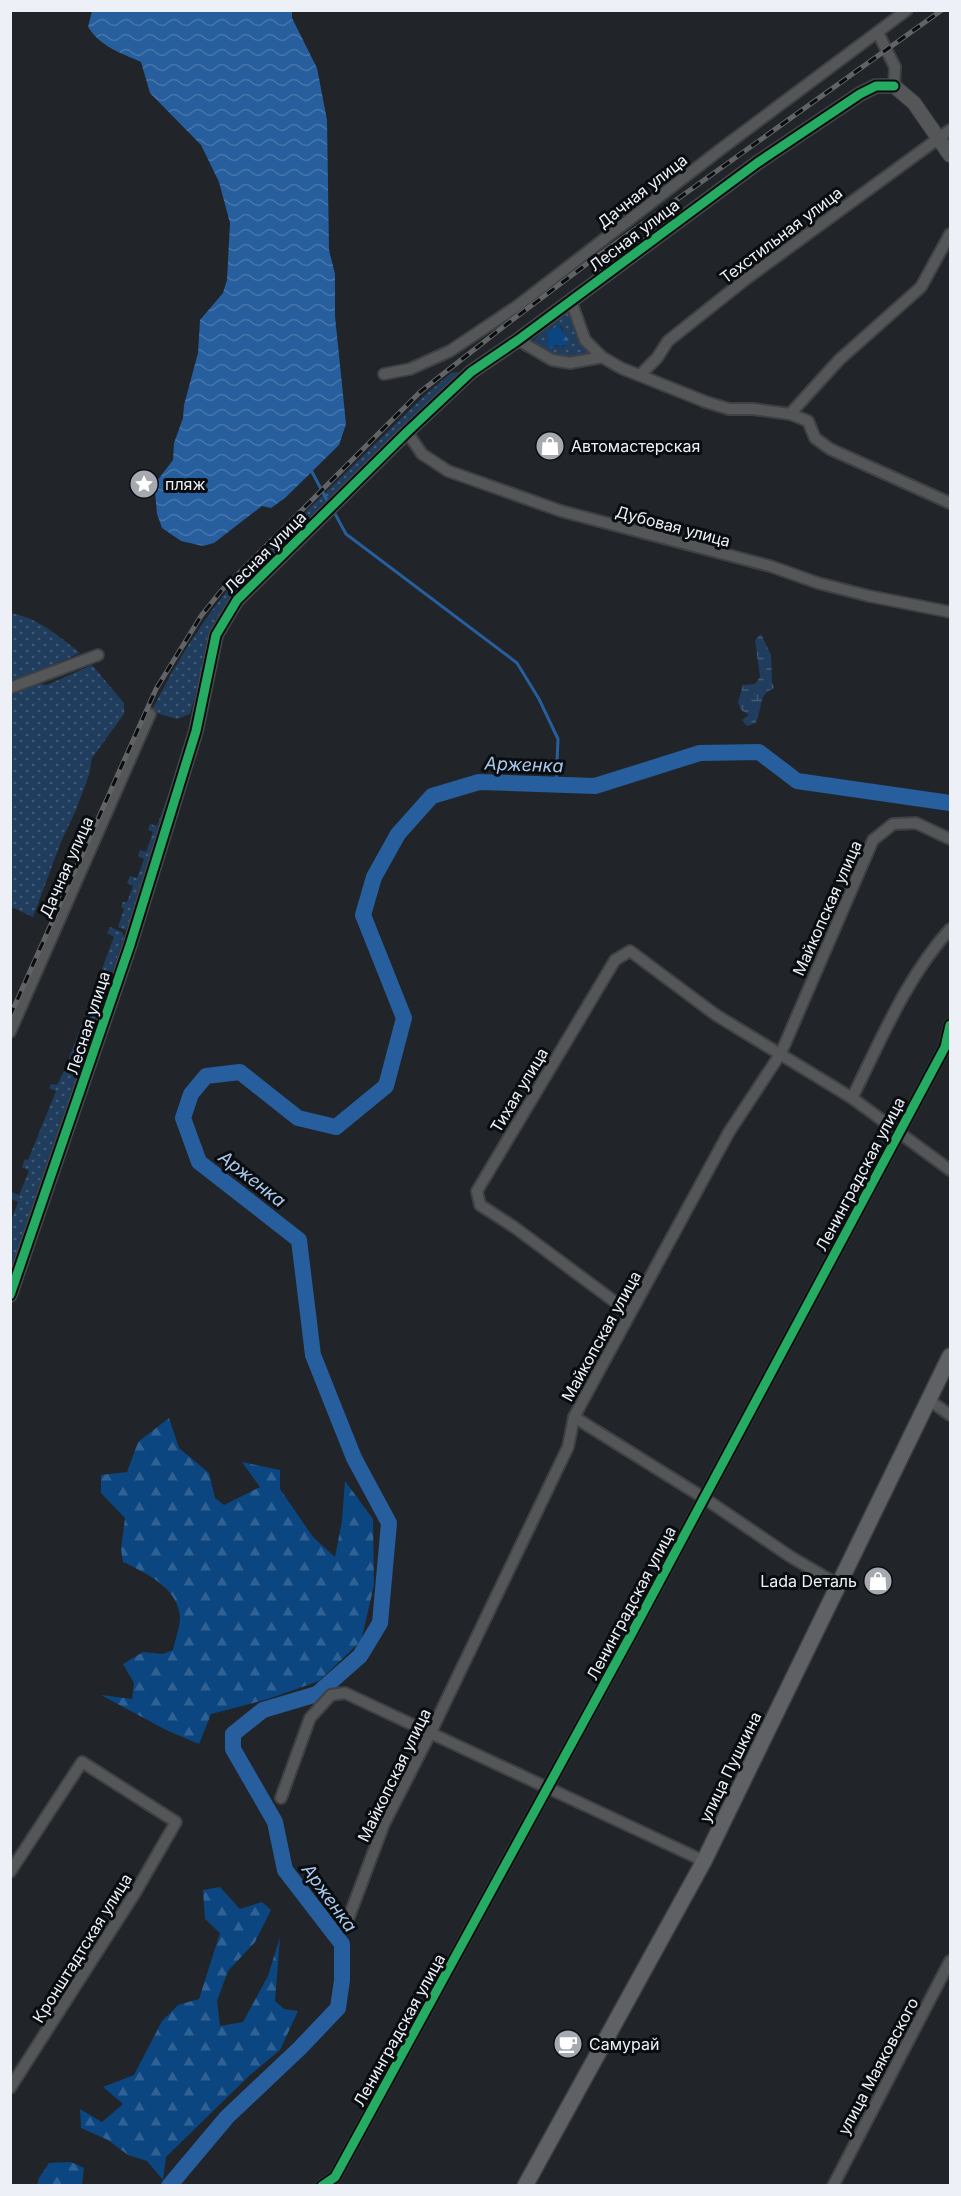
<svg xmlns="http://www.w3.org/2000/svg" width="961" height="2196" font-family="Inter,sans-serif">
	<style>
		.grass { fill: url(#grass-dots); fill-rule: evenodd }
		.forest { fill: url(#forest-firs) }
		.wetland { fill: url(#wetland-marsh) }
		.water { fill: url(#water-waves) }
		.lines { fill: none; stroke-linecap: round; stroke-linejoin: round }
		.stream { stroke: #265e9e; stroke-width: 3 }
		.river { stroke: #265e9e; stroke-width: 16 }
		.minor-casing { stroke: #3e4144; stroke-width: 14 }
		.tertiary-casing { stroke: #3e4144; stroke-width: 16 }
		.secondary-casing { stroke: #3e4144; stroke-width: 18 }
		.minor { stroke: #555658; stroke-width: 10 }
		.tertiary { stroke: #555658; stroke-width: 14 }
		.secondary { stroke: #606164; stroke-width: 15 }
		.rail-casing { stroke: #626365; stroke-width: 5 }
		.rail { stroke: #0a0d10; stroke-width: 3; stroke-dasharray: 9; stroke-linecap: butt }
		.cycleway-casing { stroke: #0a0d10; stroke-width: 13 }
		.cycleway { stroke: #26ab63; stroke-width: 9 }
		.labels { text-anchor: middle; stroke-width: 6; stroke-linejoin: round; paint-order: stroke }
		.street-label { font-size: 16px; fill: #edf1f7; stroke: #0a0d10 }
		.poi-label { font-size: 16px; fill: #edf1f7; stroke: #0a0d10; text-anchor: start }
		.water-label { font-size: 18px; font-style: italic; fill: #aac8ee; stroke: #0a0d10 }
	</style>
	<defs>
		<pattern id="grass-dots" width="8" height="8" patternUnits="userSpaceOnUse" patternTransform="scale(1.5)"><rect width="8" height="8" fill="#203d5e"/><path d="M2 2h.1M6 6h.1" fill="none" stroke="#415a76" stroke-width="1.8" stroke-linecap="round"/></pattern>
		<pattern id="forest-firs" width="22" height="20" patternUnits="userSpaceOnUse" patternTransform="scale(1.5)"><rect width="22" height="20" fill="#0b4681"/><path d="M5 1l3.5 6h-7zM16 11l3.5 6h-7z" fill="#2f6194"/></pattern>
		<pattern id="wetland-marsh" width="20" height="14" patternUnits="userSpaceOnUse" patternTransform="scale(1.5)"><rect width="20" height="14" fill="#203d5e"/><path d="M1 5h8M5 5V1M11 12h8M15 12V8" fill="none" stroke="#415a76"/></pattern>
		<pattern id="water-waves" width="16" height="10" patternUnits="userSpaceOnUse" patternTransform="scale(1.5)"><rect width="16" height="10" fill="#265e9e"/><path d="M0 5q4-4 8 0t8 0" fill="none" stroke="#4676ac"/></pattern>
	</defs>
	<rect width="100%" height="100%" fill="#212428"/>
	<g class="grass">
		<path d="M570 312 590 355 560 360 533 344 534 339 564 313ZM559 325 562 328 566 343 563 347 547 345 548 337 546 334Z"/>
		<path d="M458 372 459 376 261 568 206 656 190 714 177 719 156 713 153 708C176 662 203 619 236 580L424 396 451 373Z"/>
		<path d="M10 613C37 617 60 637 80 653L11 683Z"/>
		<polygon points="92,665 124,703 124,714 92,758 89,775 76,810 61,842 33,917 11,907 10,693 34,683 47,685"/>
		<polygon points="166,801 169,804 128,927 125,930 118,927 124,909 121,907 123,902 127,902 133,886 127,883 130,876 137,878 144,859 138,856 140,850 146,852 153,832 148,830 150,824 157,826"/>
		<polygon points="110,927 122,932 124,937 11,1274 11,1221 18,1202 11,1199 11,1192 19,1195 29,1171 22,1167 25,1159 28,1160 56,1091 49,1088 51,1084 57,1085 65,1069 112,942 114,937 107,933"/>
	</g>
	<g class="forest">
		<polygon points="559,325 569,342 561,347 556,345 550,349 547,345 548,337 546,333"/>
		<path d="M169 1418 179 1448 209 1473 215 1498 224 1505 260 1487 242 1462 280 1470V1489L313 1537 335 1557 342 1521 345 1481 373 1519 374 1585 361 1641 319 1681 268 1699 211 1714 199 1744 166 1730 101 1695 132 1699 134 1683 123 1664 143 1652 163 1654 173 1650C175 1640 180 1627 180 1617 178 1588 146 1573 123 1562L121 1549 125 1518 101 1493V1475L127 1472 138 1442Z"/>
		<polygon points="220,1887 240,1909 262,1902 271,1910 255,1942 228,1971 217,2001 220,2026 243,2022 268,1976 280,1937 275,2001 284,2009 298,2011 280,2050 250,2075 166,2157 163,2180 147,2161 128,2155 108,2140 81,2128 80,2109 102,2122 123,2104 103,2087 134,2075 162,2021 178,2005 199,1999 220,1933 205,1919 203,1890"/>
		<polygon points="71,2162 84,2168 82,2185 37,2185 39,2178 49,2163"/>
	</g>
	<path class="wetland" d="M761 634 771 655 772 682 774 688C760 695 763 699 759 713 758 716 756 719 756 723L747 726 742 720 749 715 741 710 738 702 743 685 755 684 760 677 755 640Z"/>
	<path class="water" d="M92 11H292V18L317 68 327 120 329 250 335 274V316L346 424 339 445 285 498 271 508 262 506 214 543 203 546 181 541 162 528 157 514 155 492 157 481 173 460 174 443 183 418 184 405 198 353 200 320 223 293 227 280 230 223 219 182 201 145 150 93 141 62C121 53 101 47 88 27Z"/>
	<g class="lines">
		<g class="stream">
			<polyline points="311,470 329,504"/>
			<polyline points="333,510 346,534 517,663 539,699 558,739 556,785"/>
		</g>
		<polyline class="river" points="169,2186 227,2117 300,2048 338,2008 342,1980 342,1944 285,1870 275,1822 233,1749 233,1734 263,1710 317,1694 360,1656 380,1623 389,1523 354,1458 313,1355 299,1240 199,1162 183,1118 191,1094 206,1076 240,1072 298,1118 336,1127 386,1086 404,1018 363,915 374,877 398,834 432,796 479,782 595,786 700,753 759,752 797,781 950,803"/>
		<g class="minor-casing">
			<g id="minor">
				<polyline points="878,33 895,67 894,86"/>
				<polyline points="571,301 585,340 602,357"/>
				<polyline points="518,340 552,360 570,363 602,357 621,368 706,402 729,409 753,409 790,414 808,421 815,438 830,449 950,503"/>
				<polyline points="384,374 410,369 450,351 516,307 721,149 907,10"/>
				<polyline points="640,375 657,358 668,341 746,279 950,130"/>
				<polyline points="790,414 839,360 921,287 950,234"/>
				<polyline points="407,432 422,454 448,471 561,511 770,566 818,583 869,596 950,612"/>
				<polyline points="10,688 98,655"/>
				<polyline points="10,1032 150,714"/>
				<path d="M852 1098C881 1040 906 978 950 929"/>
				<polyline points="630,1313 514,1227 480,1205 477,1191 615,960 630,951 716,1015 852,1098 950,1170"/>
				<polyline points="929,1400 950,1415"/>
				<polyline points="574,1417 704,1498 791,1557 839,1585"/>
				<polyline points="281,1798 310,1718 331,1695 345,1693 704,1861"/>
				<polyline points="10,1872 82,1762 176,1822 135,1893 10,2088"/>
				<polyline points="347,1922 384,1824 430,1734 568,1447 574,1417 729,1132 781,1053 873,840 893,824 916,823 950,839"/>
				<polyline points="322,2186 335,2177 632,1633 945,1047 950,1025"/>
				<polyline points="833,2186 950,1961"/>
			</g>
		</g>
		<g class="tertiary-casing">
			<polyline id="tertiary" points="10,1295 130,945 196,731 216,635 237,600 407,432 471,372 518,340 757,163 860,94 876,86 894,86 914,103 950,155"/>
		</g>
		<g class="secondary-casing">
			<polyline id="secondary" points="525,2186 704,1861 950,1356"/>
		</g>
		<use href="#minor" class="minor"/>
		<use href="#tertiary" class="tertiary"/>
		<use href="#secondary" class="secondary"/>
		<g class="rail-casing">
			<polyline id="rail" points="10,1016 156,689 201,616 221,591 420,392 503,327 588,263 942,10"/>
		</g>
		<use href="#rail" class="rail"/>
		<g class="cycleway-casing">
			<g id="cycleway">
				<polyline points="10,1295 130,945 196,731 216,635 237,600 407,432 471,372 518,340 757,163 860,94 876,86 894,86"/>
				<polyline points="322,2186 335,2177 632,1633 945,1047 950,1025"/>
			</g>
		</g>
		<use href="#cycleway" class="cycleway"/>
	</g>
	<defs>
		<g id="shop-disc" transform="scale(1.5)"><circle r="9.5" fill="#a6a9af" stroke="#0a0d10"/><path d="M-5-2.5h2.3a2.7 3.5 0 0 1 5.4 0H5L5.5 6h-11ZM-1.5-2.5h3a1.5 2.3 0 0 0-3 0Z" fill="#fff"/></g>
		<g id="sight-disc" transform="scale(1.5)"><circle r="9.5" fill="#a6a9af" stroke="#0a0d10"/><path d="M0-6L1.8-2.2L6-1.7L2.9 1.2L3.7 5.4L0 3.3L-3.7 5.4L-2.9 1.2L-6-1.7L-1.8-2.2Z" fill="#fff"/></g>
		<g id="cafe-disc" transform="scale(1.5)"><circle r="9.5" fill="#a6a9af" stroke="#0a0d10"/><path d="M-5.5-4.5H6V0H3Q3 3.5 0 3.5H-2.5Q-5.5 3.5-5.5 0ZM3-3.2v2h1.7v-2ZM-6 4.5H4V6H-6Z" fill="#fff"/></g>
	</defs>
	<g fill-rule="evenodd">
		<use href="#shop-disc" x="550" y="446"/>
		<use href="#sight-disc" x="144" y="484"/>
		<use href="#shop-disc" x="878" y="1581"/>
		<use href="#cafe-disc" x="568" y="2044"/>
	</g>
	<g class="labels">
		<g class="street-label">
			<text transform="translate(642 191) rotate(-38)" y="6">Дачная улица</text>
			<text transform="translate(634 235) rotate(-37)" y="6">Лесная улица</text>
			<text transform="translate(781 235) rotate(-37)" y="6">Техстильная улица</text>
			<text transform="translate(673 526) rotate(15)" y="6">Дубовая улица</text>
			<text transform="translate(265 552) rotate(-45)" y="6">Лесная улица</text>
			<text transform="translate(66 867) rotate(-66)" y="6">Дачная улица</text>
			<text transform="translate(827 908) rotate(-66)" y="6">Майкопская улица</text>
			<text transform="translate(88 1023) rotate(-72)" y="6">Лесная улица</text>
			<text transform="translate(519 1090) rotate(-59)" y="6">Тихая улица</text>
			<text transform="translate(860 1174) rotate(-62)" y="6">Ленинградская улица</text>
			<text transform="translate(601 1336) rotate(-61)" y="6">Майкопская улица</text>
			<text transform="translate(631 1603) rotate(-62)" y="6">Ленинградская улица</text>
			<text transform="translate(730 1767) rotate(-64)" y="6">улица Пушкина</text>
			<text transform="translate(394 1775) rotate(-64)" y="6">Майкопская улица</text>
			<text transform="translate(82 1948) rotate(-58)" y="6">Кронштадтская улица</text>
			<text transform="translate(399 2030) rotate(-61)" y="6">Ленинградская улица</text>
			<text transform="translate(878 2066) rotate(-62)" y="6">улица Маяковского</text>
		</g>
		<g class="poi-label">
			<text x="571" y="452">Автомастерская</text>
			<text x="165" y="490">пляж</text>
			<text x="857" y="1587" text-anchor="end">Lada Dеталь</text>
			<text x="589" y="2050">Самурай</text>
		</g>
		<g class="water-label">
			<text transform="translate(524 765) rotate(2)" y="6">Арженка</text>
			<text transform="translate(252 1179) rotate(38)" y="6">Арженка</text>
			<text transform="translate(329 1898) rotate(54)" y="6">Арженка</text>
		</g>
	</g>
	<rect width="961" height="2196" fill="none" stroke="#edf1f7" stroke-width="24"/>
</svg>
